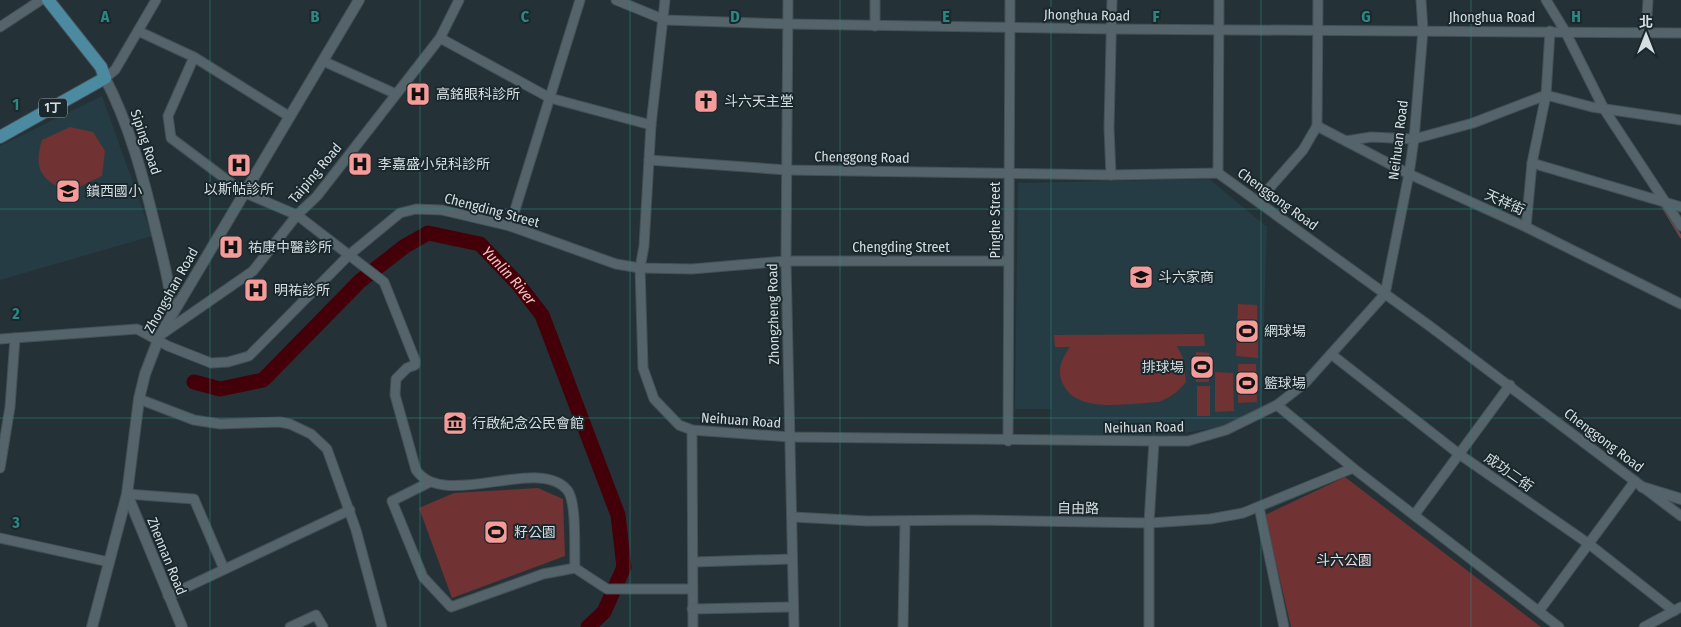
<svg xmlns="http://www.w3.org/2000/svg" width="1681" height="627" font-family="'Fira Sans Condensed','Noto Sans TC',sans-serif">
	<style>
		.built { fill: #263c44 }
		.green { fill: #703232 }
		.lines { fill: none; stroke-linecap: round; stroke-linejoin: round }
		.stream { stroke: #704349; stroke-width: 2.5 }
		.river { stroke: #440008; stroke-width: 15 }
		.minor-casing { stroke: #445055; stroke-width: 11 }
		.tertiary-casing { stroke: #445055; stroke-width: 12 }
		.primary-casing { stroke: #445055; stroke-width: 14 }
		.minor { stroke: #54646a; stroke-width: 9 }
		.tertiary { stroke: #54646a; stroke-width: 10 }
		.primary { stroke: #4c8aa1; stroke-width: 12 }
		.grid { fill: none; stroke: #2d867f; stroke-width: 1; stroke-opacity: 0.55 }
		.labels { text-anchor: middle; stroke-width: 4; stroke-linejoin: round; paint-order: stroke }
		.shield { fill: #1a282d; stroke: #9da7ab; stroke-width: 1 }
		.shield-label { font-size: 12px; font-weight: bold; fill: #d5dee1 }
		.street-label { font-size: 14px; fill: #d5dee1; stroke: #1a282d }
		.poi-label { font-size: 14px; fill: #d5dee1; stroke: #1a282d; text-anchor: start }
		.park-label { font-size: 14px; fill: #f4dcdb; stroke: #1a282d }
		.water-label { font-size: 15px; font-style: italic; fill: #f1c3c1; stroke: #1a282d }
		.grid-label { font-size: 16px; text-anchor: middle; font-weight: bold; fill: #2d867f; stroke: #1a282d; stroke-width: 4; stroke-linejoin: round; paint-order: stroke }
	</style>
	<rect width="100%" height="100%" fill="#243237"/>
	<g class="built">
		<polygon points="102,96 152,236 0,280 0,146"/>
		<polygon points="1209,179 1267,227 1261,410 1224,426 1173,435 1052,435 1052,409 1015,409 1018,183"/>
	</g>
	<g class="green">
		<path d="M70 127 93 132 105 151 102 176 69 192C41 180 33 169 42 140Z"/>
		<polygon points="1238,304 1257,305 1258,358 1236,356"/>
		<path d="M1204 334 1205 346H1177L1184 360 1186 382C1178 392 1170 398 1158 402 1130 403 1079 414 1064 386 1056 371 1061 360 1070 347H1055L1054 335Z"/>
		<polygon points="1196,352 1209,353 1209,382 1196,382"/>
		<polygon points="1238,364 1256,364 1257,402 1238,403"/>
		<polygon points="1215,372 1233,373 1234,411 1215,412"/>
		<rect x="1197" y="386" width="13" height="30"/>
		<polygon points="1345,477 1541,627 1291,627 1265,515"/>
		<polygon points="538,488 563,499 565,556 452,598 419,508 454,493"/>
	</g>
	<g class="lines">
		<polyline class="stream" points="1661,204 1681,237"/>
		<path class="river" id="s1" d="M194 382 220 389 263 380 360 281 405 246 428 233 480 244 518 284 542 315 618 515 624 567 604 612 588 627"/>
		<g class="minor-casing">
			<g id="minor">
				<polyline points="616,0 665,20 788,24 1111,29 1681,33"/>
				<polyline points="665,0 651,125 644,246 640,268 643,368 654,399 679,425 692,430 790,437 1154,441 1188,441 1226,430 1277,405 1305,383 1385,294 1409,174 1414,139 1423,30 1421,0"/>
				<polyline points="788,0 786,261 794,627"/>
				<polyline points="1546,0 1565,31 1604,109 1681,226"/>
				<polyline points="875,26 875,0"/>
				<polyline points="0,27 41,0"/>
				<polyline points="138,31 194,57 290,117"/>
				<polyline points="1646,32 1648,0"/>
				<polyline points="440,38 550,98 651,125"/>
				<path d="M194 57 168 116 171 138 243 192 297 215 384 282 415 360V365L407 368 396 379 395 395 416 470C444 511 541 454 568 491 577 505 574 550 575 568L607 589H692"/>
				<polyline points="323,61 396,94"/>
				<polyline points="105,78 115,70 156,0"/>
				<polyline points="1317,126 1409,174 1526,227 1681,304"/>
				<polyline points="1346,141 1371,137 1414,139 1473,123 1546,95 1592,107 1681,120"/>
				<polyline points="649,160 787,170 1111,175 1218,173 1431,327 1681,516"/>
				<polyline points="1532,163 1681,207"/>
				<polyline points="1218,173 1219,0"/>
				<polyline points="1111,175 1109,128 1112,0"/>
				<polyline points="1258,201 1303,150 1317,126 1318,0"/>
				<polyline points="510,226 580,0"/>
				<polyline points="1526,227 1532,163 1546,95 1550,31"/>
				<polyline points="162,334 253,271 297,215 317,196 440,38 459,0"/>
				<polyline points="0,339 137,329 168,346 211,363 228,362 249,356 349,255 400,213 416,209 442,210 510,226 616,264 640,268 692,269 786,261 1008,261"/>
				<polyline points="1331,354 1459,454 1589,544 1674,611"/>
				<polyline points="139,399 194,420 220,424 280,422 290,424 311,434 327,449 356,530 382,627"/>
				<polyline points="1277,405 1353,468 1559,627"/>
				<polyline points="692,430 693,627"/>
				<polyline points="1008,441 1010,0"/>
				<polyline points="0,468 10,407 15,338"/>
				<polyline points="428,483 392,501 423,577 451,607 543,574 575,568"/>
				<polyline points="127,494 194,499 224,569"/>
				<polyline points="1259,507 1284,627"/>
				<polyline points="1415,514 1510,385"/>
				<polyline points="793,517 867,521 974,520 1149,523 1210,519 1243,513 1353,468"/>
				<polyline points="0,538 109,562"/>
				<polyline points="693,562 792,559"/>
				<polyline points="168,596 350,510"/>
				<polyline points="692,609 792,607"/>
				<polyline points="1539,611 1635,481"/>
				<polyline points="290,627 316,615 323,627"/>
				<polyline points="903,627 905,522"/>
				<polyline points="1149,627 1149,523 1154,441"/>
				<polyline points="1644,627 1681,607"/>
			</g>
		</g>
		<g class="tertiary-casing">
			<g id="tertiary">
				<path d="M105 78C129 124 143 176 155 226 162 255 170 283 172 313"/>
				<polyline points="1642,487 1681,499"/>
				<polyline points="127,494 182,627"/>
				<polyline points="92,627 127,494 139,399 145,374 160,335 359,0"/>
			</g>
		</g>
		<g class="primary-casing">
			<polyline id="primary" points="0,137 105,78 101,67 48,0"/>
		</g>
		<use href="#minor" class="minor"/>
		<use href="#tertiary" class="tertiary"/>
		<use href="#primary" class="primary"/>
	</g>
	<path class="grid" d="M210 0V627M420 0V627M630 0V627M840 0V627M1051 0V627M1261 0V627M1471 0V627M0 209H1681M0 418H1681"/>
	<defs>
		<g id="hospital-square" transform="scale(1.25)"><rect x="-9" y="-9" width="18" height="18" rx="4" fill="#f59b99" stroke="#1a282d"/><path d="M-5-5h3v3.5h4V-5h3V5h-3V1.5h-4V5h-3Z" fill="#111"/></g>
		<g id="church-square" transform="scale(1.25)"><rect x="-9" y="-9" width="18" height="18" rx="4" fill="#f59b99" stroke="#1a282d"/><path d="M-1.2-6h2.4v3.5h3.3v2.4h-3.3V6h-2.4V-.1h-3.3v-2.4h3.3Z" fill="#111"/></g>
		<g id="school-square" transform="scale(1.25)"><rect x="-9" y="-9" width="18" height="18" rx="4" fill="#f59b99" stroke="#1a282d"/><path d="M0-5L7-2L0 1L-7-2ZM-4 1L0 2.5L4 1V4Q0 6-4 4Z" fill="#111"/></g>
		<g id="stadium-square" transform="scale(1.25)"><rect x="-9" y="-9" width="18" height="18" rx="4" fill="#f59b99" stroke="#1a282d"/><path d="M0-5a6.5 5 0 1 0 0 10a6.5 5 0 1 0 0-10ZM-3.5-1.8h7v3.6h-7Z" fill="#111"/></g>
		<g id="museum-square" transform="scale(1.25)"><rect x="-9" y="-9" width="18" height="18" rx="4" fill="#f59b99" stroke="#1a282d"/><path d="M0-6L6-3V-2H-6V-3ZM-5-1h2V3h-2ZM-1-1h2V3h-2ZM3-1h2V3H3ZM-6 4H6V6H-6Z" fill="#111"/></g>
	</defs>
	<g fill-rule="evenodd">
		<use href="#hospital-square" x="418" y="94"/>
		<use href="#church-square" x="706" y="101"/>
		<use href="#hospital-square" x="360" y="164"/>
		<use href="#hospital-square" x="239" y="165"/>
		<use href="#school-square" x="68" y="191"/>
		<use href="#hospital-square" x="231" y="247"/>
		<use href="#school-square" x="1141" y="277"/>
		<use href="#hospital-square" x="256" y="290"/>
		<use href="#stadium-square" x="1247" y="331"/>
		<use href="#stadium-square" x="1202" y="367"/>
		<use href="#stadium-square" x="1247" y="383"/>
		<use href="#museum-square" x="455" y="423"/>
		<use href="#stadium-square" x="496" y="532"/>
	</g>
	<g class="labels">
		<rect class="shield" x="39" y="98.5" width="28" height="19" rx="4"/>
		<g class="shield-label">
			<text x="53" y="112">1丁</text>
		</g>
		<g class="street-label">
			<text transform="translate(1087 15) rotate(1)" y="5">Jhonghua Road</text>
			<text x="1492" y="22">Jhonghua Road</text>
			<text transform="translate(1398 140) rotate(-83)" y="5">Neihuan Road</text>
			<text transform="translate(146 142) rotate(71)" y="5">Siping Road</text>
			<text transform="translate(862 157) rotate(1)" y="5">Chenggong Road</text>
			<text transform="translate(315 173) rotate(-50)" y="5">Taiping Road</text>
			<text transform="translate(1278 199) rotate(36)" y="5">Chenggong Road</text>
			<text transform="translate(1505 202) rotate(24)" y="5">天祥街</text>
			<text transform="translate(492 210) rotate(15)" y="5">Chengding Street</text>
			<text transform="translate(995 220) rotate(-90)" y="5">Pinghe Street</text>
			<text x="901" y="252">Chengding Street</text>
			<text transform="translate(171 290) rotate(-61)" y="5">Zhongshan Road</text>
			<text transform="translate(773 314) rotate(-91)" y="5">Zhongzheng Road</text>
			<text transform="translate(741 420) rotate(4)" y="5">Neihuan Road</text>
			<text transform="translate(1144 427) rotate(-1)" y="5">Neihuan Road</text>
			<text transform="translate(1604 440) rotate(37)" y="5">Chenggong Road</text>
			<text transform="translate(1509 472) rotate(35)" y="5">成功二街</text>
			<text transform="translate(1078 508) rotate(1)" y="5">自由路</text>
			<text transform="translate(167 556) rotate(68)" y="5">Zhennan Road</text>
		</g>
		<g class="poi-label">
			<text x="436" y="99">高銘眼科診所</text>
			<text x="724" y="106">斗六天主堂</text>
			<text x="378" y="169">李嘉盛小兒科診所</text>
			<text x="239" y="194" text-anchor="middle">以斯帖診所</text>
			<text x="86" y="196">鎮西國小</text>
			<text x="248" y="252">祐康中醫診所</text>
			<text x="1158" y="282">斗六家商</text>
			<text x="274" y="295">明祐診所</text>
			<text x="1264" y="336">網球場</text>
			<text x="1184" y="372" text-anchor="end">排球場</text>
			<text x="1264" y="388">籃球場</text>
			<text x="472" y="428">行啟紀念公民會館</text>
			<text x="514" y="537">籽公園</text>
		</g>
		<g class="park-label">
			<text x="1344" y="565">斗六公園</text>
		</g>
		<g class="water-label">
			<text dy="5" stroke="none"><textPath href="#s1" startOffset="389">Yunlin River</textPath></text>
		</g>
	</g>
	<g class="grid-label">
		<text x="105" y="22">A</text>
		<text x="315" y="22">B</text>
		<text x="525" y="22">C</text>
		<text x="735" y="22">D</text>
		<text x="946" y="22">E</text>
		<text x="1156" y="22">F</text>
		<text x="1366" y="22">G</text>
		<text x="1576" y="22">H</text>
		<text x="16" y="110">1</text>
		<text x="16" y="319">2</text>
		<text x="16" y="528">3</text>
	</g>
	<g transform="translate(1646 35)" stroke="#1a282d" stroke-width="4" paint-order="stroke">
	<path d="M0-4L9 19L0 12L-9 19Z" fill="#d5dee1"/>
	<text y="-8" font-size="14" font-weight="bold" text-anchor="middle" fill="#d5dee1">北</text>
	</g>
</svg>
